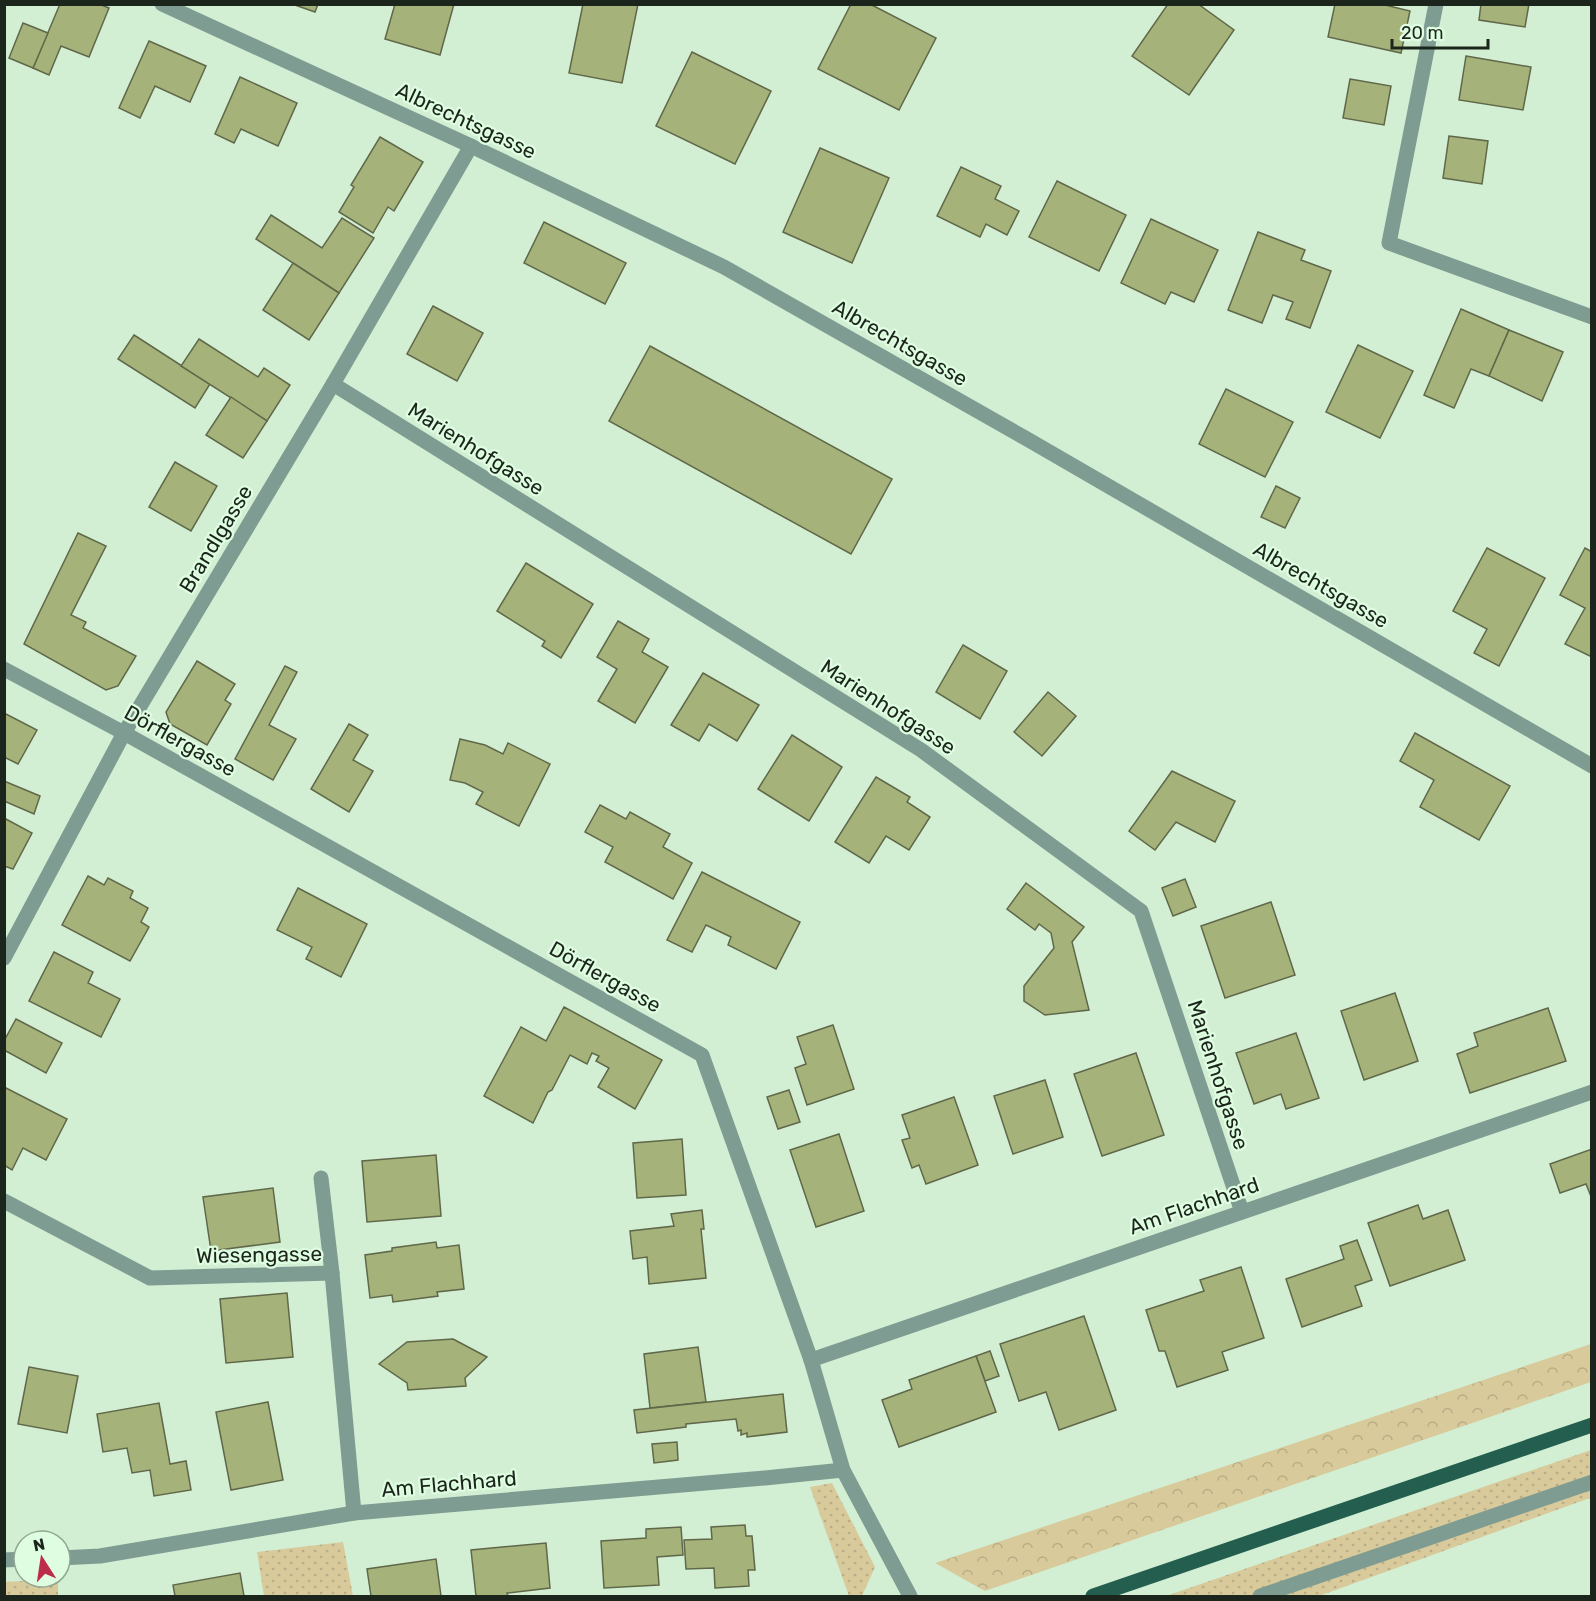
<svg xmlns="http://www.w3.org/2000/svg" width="1596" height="1601" font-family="Rubik,sans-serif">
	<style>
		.grass { fill: url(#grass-dots) }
		.forest { fill: url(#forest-crowns) }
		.building { fill: #a5b37b; stroke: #606849; stroke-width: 1.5 }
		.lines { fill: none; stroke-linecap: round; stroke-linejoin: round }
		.lane { stroke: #7f9c92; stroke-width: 15 }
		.street { stroke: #7f9c92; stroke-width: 15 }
		.primary { stroke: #235e4f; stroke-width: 15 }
		.labels { text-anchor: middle; stroke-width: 4.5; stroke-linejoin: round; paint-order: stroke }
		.street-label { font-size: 21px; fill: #1b251b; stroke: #dffde1 }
	</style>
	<defs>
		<pattern id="grass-dots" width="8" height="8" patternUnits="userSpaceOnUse" patternTransform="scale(1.5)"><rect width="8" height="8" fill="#d8ca9b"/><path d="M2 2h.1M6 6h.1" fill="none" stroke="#b9ad85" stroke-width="1.8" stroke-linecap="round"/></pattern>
		<pattern id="forest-crowns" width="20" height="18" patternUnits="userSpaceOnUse" patternTransform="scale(1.5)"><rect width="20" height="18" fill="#d8ca9b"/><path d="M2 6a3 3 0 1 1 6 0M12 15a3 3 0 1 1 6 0" fill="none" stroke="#b9ad85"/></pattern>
	</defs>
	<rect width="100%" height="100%" fill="#d2efd4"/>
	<g class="grass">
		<polygon points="1591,1450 1591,1499 1587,1499 1319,1596 1166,1596"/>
		<polygon points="832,1483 875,1567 862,1596 849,1596 810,1487"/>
		<polygon points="343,1542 353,1596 264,1596 257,1552"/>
		<polygon points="58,1579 58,1596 5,1596 5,1582"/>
	</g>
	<polygon class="forest" points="1591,1344 1591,1382 985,1591 935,1563"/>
	<g class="building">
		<polygon points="60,4 99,4 109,8 89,57 61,46 49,75 33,68"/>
		<polygon points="292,4 318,4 315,12"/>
		<polygon points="395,4 454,4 440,55 385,39"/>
		<polygon points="583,4 638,4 622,83 569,73"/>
		<polygon points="851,4 870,4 936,38 899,110 818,69"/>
		<polygon points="1168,4 1198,4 1234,30 1189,95 1132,56"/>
		<polygon points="1335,4 1381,4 1410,11 1401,53 1328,37"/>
		<polygon points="1481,4 1529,4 1525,27 1479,20"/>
		<polygon points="23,23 48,33 33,68 9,58"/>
		<polygon points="149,41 206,66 190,102 155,86 140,118 119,108"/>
		<polygon points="692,52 771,91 735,164 656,126"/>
		<polygon points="1466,56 1531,67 1523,110 1459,100"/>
		<polygon points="240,77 297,103 278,146 241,129 234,143 215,134"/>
		<polygon points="1350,79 1391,86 1384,125 1343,118"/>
		<polygon points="1449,136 1488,141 1482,184 1443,178"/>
		<polygon points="380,137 423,162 394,211 388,207 373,233 339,212 354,187 351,185"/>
		<polygon points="820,148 889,178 852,263 783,232"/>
		<polygon points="961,167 1001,186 995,199 1019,211 1007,235 986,224 980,237 937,216"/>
		<polygon points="1057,181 1126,215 1099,271 1029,237"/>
		<polygon points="271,215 322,248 342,218 374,238 339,293 256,239"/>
		<polygon points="1151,219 1218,250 1194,302 1171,292 1165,304 1121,283"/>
		<polygon points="544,222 626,263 605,304 524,263"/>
		<polygon points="1258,232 1305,250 1301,260 1331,271 1310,328 1286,319 1293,302 1273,295 1262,323 1228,310"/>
		<polygon points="293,263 339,293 309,340 263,310"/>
		<polygon points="433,306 483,333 457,381 407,354"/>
		<polygon points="1461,309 1509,330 1489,376 1471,369 1454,408 1424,395"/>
		<polygon points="1509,330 1563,352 1542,401 1489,376"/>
		<polygon points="134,335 210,384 195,408 118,359"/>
		<polygon points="199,339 258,377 264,368 290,385 267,421 181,366"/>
		<polygon points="1358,345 1413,371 1380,438 1326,412"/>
		<polygon points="650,346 892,479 851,554 609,421"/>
		<polygon points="1226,389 1293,422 1265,477 1199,444"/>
		<polygon points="231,397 267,421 243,458 206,435"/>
		<polygon points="175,462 217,486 191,531 149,507"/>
		<polygon points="1276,486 1300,498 1285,528 1261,517"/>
		<polygon points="78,533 106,546 71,615 86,622 83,628 136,656 118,686 106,690 24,644"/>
		<polygon points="1487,548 1545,578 1499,666 1474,653 1487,629 1453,611"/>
		<polygon points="1585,548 1592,552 1592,657 1565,644 1585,608 1560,595"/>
		<polygon points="526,563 593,604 561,658 542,646 545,641 497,611"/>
		<polygon points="618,621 649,639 642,652 668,667 635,723 598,701 617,669 597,657"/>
		<polygon points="963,645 1007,671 980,719 936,692"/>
		<polygon points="197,661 235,684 225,700 231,704 207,745 170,724 166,712"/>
		<polygon points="285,666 297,672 269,725 296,739 273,780 235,759"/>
		<polygon points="703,673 759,705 737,741 709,724 699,741 671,725"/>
		<polygon points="1048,692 1076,716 1042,756 1014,732"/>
		<polygon points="4,713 37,730 18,764 4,757"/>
		<polygon points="349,724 368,735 353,760 373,771 349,812 311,789"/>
		<polygon points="1415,733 1510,786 1479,840 1420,807 1434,780 1400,761"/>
		<polygon points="792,735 842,767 809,821 758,789"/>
		<polygon points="460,739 485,745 503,754 508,743 550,764 519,826 476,804 483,792 465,783 450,780"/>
		<polygon points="1172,771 1235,801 1215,842 1176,822 1155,850 1129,831"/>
		<polygon points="876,777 910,797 907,802 930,817 909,850 886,836 869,863 835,842"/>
		<polygon points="4,781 40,796 34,814 4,801"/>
		<polygon points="600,805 626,819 630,812 670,834 663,847 692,863 673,899 605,862 613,847 585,832"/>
		<polygon points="4,818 32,833 13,869 4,866"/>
		<polygon points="702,872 800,922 776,969 728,945 731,937 706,925 692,952 667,940"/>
		<polygon points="88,876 104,885 108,878 133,891 130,898 148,908 141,922 149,927 130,961 62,925"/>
		<polygon points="1185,879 1196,907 1173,916 1162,888"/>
		<polygon points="1026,883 1084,927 1072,942 1089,1010 1045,1015 1024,1001 1024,986 1054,948 1051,933 1039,924 1035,930 1007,909"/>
		<polygon points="298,888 367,924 341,977 306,959 312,947 277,930"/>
		<polygon points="1271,902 1295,975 1225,998 1201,926"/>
		<polygon points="54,952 93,972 88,983 120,999 101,1037 29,1001"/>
		<polygon points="1395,993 1418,1061 1364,1080 1341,1011"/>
		<polygon points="564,1007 662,1060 635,1109 598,1087 609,1068 596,1061 599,1056 592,1053 587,1064 570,1055 552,1090 548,1092 533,1123 484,1096 521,1027 546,1041"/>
		<polygon points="1548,1008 1566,1061 1470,1093 1457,1054 1478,1046 1474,1033"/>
		<polygon points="16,1019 62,1043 46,1073 4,1050 4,1041"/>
		<polygon points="833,1025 854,1089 807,1105 795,1068 806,1064 797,1037"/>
		<polygon points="1296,1033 1319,1098 1286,1109 1281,1094 1254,1104 1236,1053"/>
		<polygon points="1136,1053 1164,1135 1102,1156 1074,1074"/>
		<polygon points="1045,1080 1063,1137 1013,1154 994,1096"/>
		<polygon points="4,1087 67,1119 46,1160 23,1148 12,1170 4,1165"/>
		<polygon points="789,1090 800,1122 778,1129 767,1097"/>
		<polygon points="954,1097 978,1165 926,1184 919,1165 912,1168 902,1140 910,1138 902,1115"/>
		<polygon points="839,1134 864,1211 816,1227 790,1150"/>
		<polygon points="682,1139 686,1195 637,1198 633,1143"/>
		<polygon points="1592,1149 1592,1199 1586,1184 1560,1193 1550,1164"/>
		<polygon points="436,1155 441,1216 367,1222 362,1161"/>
		<polygon points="273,1188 280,1242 211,1251 203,1197"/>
		<polygon points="1418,1205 1423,1219 1448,1210 1465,1260 1390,1286 1368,1223"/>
		<polygon points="702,1210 704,1229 701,1229 706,1278 649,1284 647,1257 633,1259 630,1231 674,1226 671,1214"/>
		<polygon points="1357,1240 1372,1280 1355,1286 1362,1306 1302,1327 1286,1279 1344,1259 1340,1246"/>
		<polygon points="436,1242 437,1248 459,1245 464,1289 437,1292 438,1296 393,1302 392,1295 370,1298 365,1255 392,1251 392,1248"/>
		<polygon points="1241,1267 1264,1338 1222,1352 1228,1370 1177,1387 1165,1351 1159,1351 1146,1310 1204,1291 1200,1280"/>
		<polygon points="287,1293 293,1357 226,1363 220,1299"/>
		<polygon points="1084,1316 1116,1410 1059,1430 1046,1392 1019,1401 1000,1344"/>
		<polygon points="453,1339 487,1357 465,1378 466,1386 408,1390 407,1383 379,1364 407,1342"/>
		<polygon points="698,1347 706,1402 650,1408 644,1354"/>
		<polygon points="990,1351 999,1376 985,1381 976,1356"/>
		<polygon points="976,1356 996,1412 899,1447 882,1400 912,1389 909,1380"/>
		<polygon points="29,1367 78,1376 67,1433 18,1424"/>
		<polygon points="783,1394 787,1432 747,1437 747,1433 741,1435 741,1430 738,1431 736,1419 686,1424 686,1427 637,1433 634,1410"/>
		<polygon points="268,1402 283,1480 231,1490 216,1412"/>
		<polygon points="159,1403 170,1464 186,1461 191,1490 154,1496 150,1470 132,1473 127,1448 103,1452 97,1414"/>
		<polygon points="677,1442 678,1460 654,1463 652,1444"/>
		<polygon points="745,1525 746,1536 752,1536 755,1570 748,1570 749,1586 715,1588 714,1568 686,1569 684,1540 712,1539 711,1527"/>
		<polygon points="681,1527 683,1555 657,1557 659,1585 604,1588 601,1541 646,1538 646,1529"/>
		<polygon points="546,1543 550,1588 507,1593 508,1596 476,1596 471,1550"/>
		<polygon points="436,1559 441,1596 371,1596 367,1569"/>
		<polygon points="240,1573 244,1596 175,1596 173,1585"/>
	</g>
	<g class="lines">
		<polyline class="lane" points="321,1178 332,1273"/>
		<g class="street">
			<polyline points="162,4 471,146 724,267 1027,439 1592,766"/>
			<polyline points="1436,4 1389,243 1592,317"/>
			<polyline points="333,384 921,750 1141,911 1242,1212"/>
			<polyline points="4,669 124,733 702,1055 811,1360 843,1470 910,1596"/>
			<polyline points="4,958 124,733 333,384 471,146"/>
			<polyline points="4,1201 150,1278 332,1273 354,1513"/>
			<polyline points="811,1360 1592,1092"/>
			<polyline points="60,1558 100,1556 354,1513 765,1478 843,1470"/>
			<polyline points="4,1560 24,1559"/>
			<polyline points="1260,1596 1592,1482"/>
		</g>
		<polyline class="primary" points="1093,1596 1592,1425"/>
	</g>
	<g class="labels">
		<g class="street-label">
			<text transform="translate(466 121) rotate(25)" y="7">Albrechtsgasse</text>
			<text transform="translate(900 343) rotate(30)" y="7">Albrechtsgasse</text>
			<text transform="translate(476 449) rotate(32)" y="7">Marienhofgasse</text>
			<text transform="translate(216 539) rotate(-59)" y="7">Brandlgasse</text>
			<text transform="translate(1321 585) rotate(30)" y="7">Albrechtsgasse</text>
			<text transform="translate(888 707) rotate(33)" y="7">Marienhofgasse</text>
			<text transform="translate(180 741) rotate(29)" y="7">Dörflergasse</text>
			<text transform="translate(605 977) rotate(29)" y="7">Dörflergasse</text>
			<text transform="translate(1218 1075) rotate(72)" y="7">Marienhofgasse</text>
			<text transform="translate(1194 1206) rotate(-19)" y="7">Am Flachhard</text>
			<text transform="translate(259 1255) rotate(-1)" y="7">Wiesengasse</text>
			<text transform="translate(449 1484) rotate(-5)" y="7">Am Flachhard</text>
		</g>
	</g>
	<rect width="1596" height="1601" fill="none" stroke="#1b251b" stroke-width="12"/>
	<g transform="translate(42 1559) rotate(348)"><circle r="28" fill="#dffde1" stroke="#91a792" stroke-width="1.5"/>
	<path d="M0-4.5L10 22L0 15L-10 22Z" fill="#bd2c4b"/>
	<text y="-9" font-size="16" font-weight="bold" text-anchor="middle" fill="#1b251b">N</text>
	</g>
	<path d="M1392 39v9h96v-9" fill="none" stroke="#1b251b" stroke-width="3"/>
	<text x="1401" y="39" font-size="18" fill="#1b251b" stroke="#dffde1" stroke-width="4.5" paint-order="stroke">20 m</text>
</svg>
